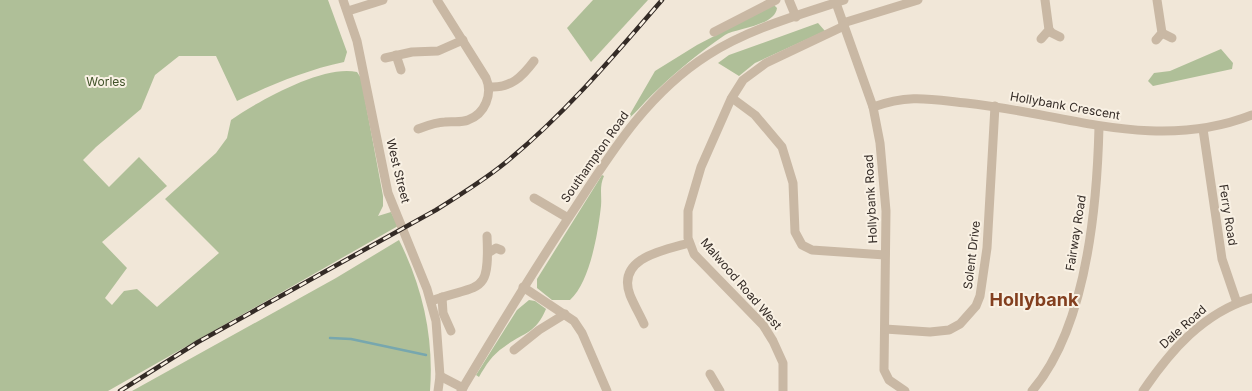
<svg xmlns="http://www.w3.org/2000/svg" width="1252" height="391" font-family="Inter,sans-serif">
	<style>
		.green { fill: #afbf98 }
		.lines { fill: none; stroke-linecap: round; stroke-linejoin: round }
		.stream { stroke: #77a7ae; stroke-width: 2.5 }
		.minor { stroke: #c9b8a4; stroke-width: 9 }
		.rail-casing { stroke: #342b26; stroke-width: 4.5 }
		.rail { stroke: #f9f1e4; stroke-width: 2.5; stroke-dasharray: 8; stroke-linecap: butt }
		.labels { text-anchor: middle; stroke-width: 4; stroke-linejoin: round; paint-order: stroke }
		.park-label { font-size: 12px; fill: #405229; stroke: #f9f1e4 }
		.street-label { font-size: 12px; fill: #342b26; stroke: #f9f1e4 }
		.district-label { font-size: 18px; font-weight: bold; fill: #833f1f; stroke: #f9f1e4 }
	</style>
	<rect width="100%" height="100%" fill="#f1e7d8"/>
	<g class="green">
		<path d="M0 0H328L347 52 344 62C306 70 271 85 237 101L216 56H179L155 75 141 109 96 147 83 160 109 187 139 157 167 186 102 242 127 268 105 298 112 305 124 291 137 289 157 307 219 253 165 199 216 153 227 138 231 120C258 101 324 64 357 72L361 78 383 196V206L378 216 391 212 398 226 108 391H0Z"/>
		<polygon points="593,0 648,0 591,62 567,28"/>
		<path d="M774 5 777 8C775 26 737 28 725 35 701 51 677 71 656 91 646 100 637 112 626 121L655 71 697 45Z"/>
		<polygon points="818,23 825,31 755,63 739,76 718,63 729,55"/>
		<polygon points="1221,49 1233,63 1232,69 1153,86 1148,81 1154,73 1170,71"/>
		<path d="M602 175 604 176C599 187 602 195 601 206 598 233 590 282 570 300H552L537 288V279Z"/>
		<path d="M399 240C423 288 434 338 430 391H132L336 278Z"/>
		<path d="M529 300 535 301 546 309C535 335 523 332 504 347 492 355 486 365 479 377L476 375 517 310Z"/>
	</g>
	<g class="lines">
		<polyline class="stream" points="330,338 351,339 426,355"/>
		<g class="minor">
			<polyline points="343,0 357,41 388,193 427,289 436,321 440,376 438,391"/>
			<polyline points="789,0 796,17"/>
			<polyline points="836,3 873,107 880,143 886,211 884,370 889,380 905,391"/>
			<polyline points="348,11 383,0"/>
			<polyline points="843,23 918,0"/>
			<polyline points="1049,30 1052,33 1060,37"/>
			<polyline points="714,32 776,0"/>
			<polyline points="1162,33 1172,38"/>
			<polyline points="1041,39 1049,30 1045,0"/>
			<polyline points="1156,40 1162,33 1157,0"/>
			<polyline points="396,55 401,70"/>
			<polyline points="385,58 412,52 438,51 463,40"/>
			<path d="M490 87C511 88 522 77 534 61"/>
			<polyline points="732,98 755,115 782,147 793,183 795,232 802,245 812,250 885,255"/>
			<path d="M873 107C909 94 929 99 966 103 1063 113 1156 153 1252 115"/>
			<path d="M418 129C426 126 436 122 445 122 452 121 461 123 468 120 485 114 493 94 486 78L437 0"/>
			<polyline points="1203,129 1222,259 1237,303"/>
			<polyline points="534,198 568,218"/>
			<polyline points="488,253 496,248 501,250"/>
			<polyline points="523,287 574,321 582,333 607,391"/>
			<polyline points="442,297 443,313 451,331"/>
			<path d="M431 301C480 283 490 297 487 236"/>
			<path d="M644 324C640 315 634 305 630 295 616 258 664 250 689 243"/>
			<polyline points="885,329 930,332 949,330 960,324 976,306 980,296 987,248 995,106"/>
			<polyline points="514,350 539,330 565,314"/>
			<polyline points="710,374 720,391"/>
			<polyline points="440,376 463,388"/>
			<path d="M461 391C498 329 535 268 575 208 612 151 648 93 708 55 748 29 799 15 844 0"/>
			<polyline points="783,391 783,363 773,341 763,325 694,254 688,238 688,211 701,167 731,99 743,80 766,63 844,26"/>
			<path d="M1032 391C1086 328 1097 207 1099 127"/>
			<path d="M1143 391C1171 350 1203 313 1252 298"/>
		</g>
		<g class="rail-casing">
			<path id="rail" d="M120 391 198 342 436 210C460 195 484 180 505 163 564 115 613 57 662 0"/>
		</g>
		<use href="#rail" class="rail"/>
	</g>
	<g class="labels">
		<g class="park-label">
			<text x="106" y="86">Worles</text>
		</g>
		<g class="street-label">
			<text transform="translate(1065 106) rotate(10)" y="4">Hollybank Crescent</text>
			<text transform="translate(595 157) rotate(-55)" y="4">Southampton Road</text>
			<text transform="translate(398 171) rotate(76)" y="4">West Street</text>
			<text transform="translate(871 199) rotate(-93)" y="4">Hollybank Road</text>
			<text transform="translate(1228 215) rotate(81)" y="4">Ferry Road</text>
			<text transform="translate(1076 233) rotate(-81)" y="4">Fairway Road</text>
			<text transform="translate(972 255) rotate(-83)" y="4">Solent Drive</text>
			<text transform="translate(741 284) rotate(49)" y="4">Malwood Road West</text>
			<text transform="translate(1183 327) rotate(-42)" y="4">Dale Road</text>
		</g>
		<g class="district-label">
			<text x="1034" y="306">Hollybank</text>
		</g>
	</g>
</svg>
